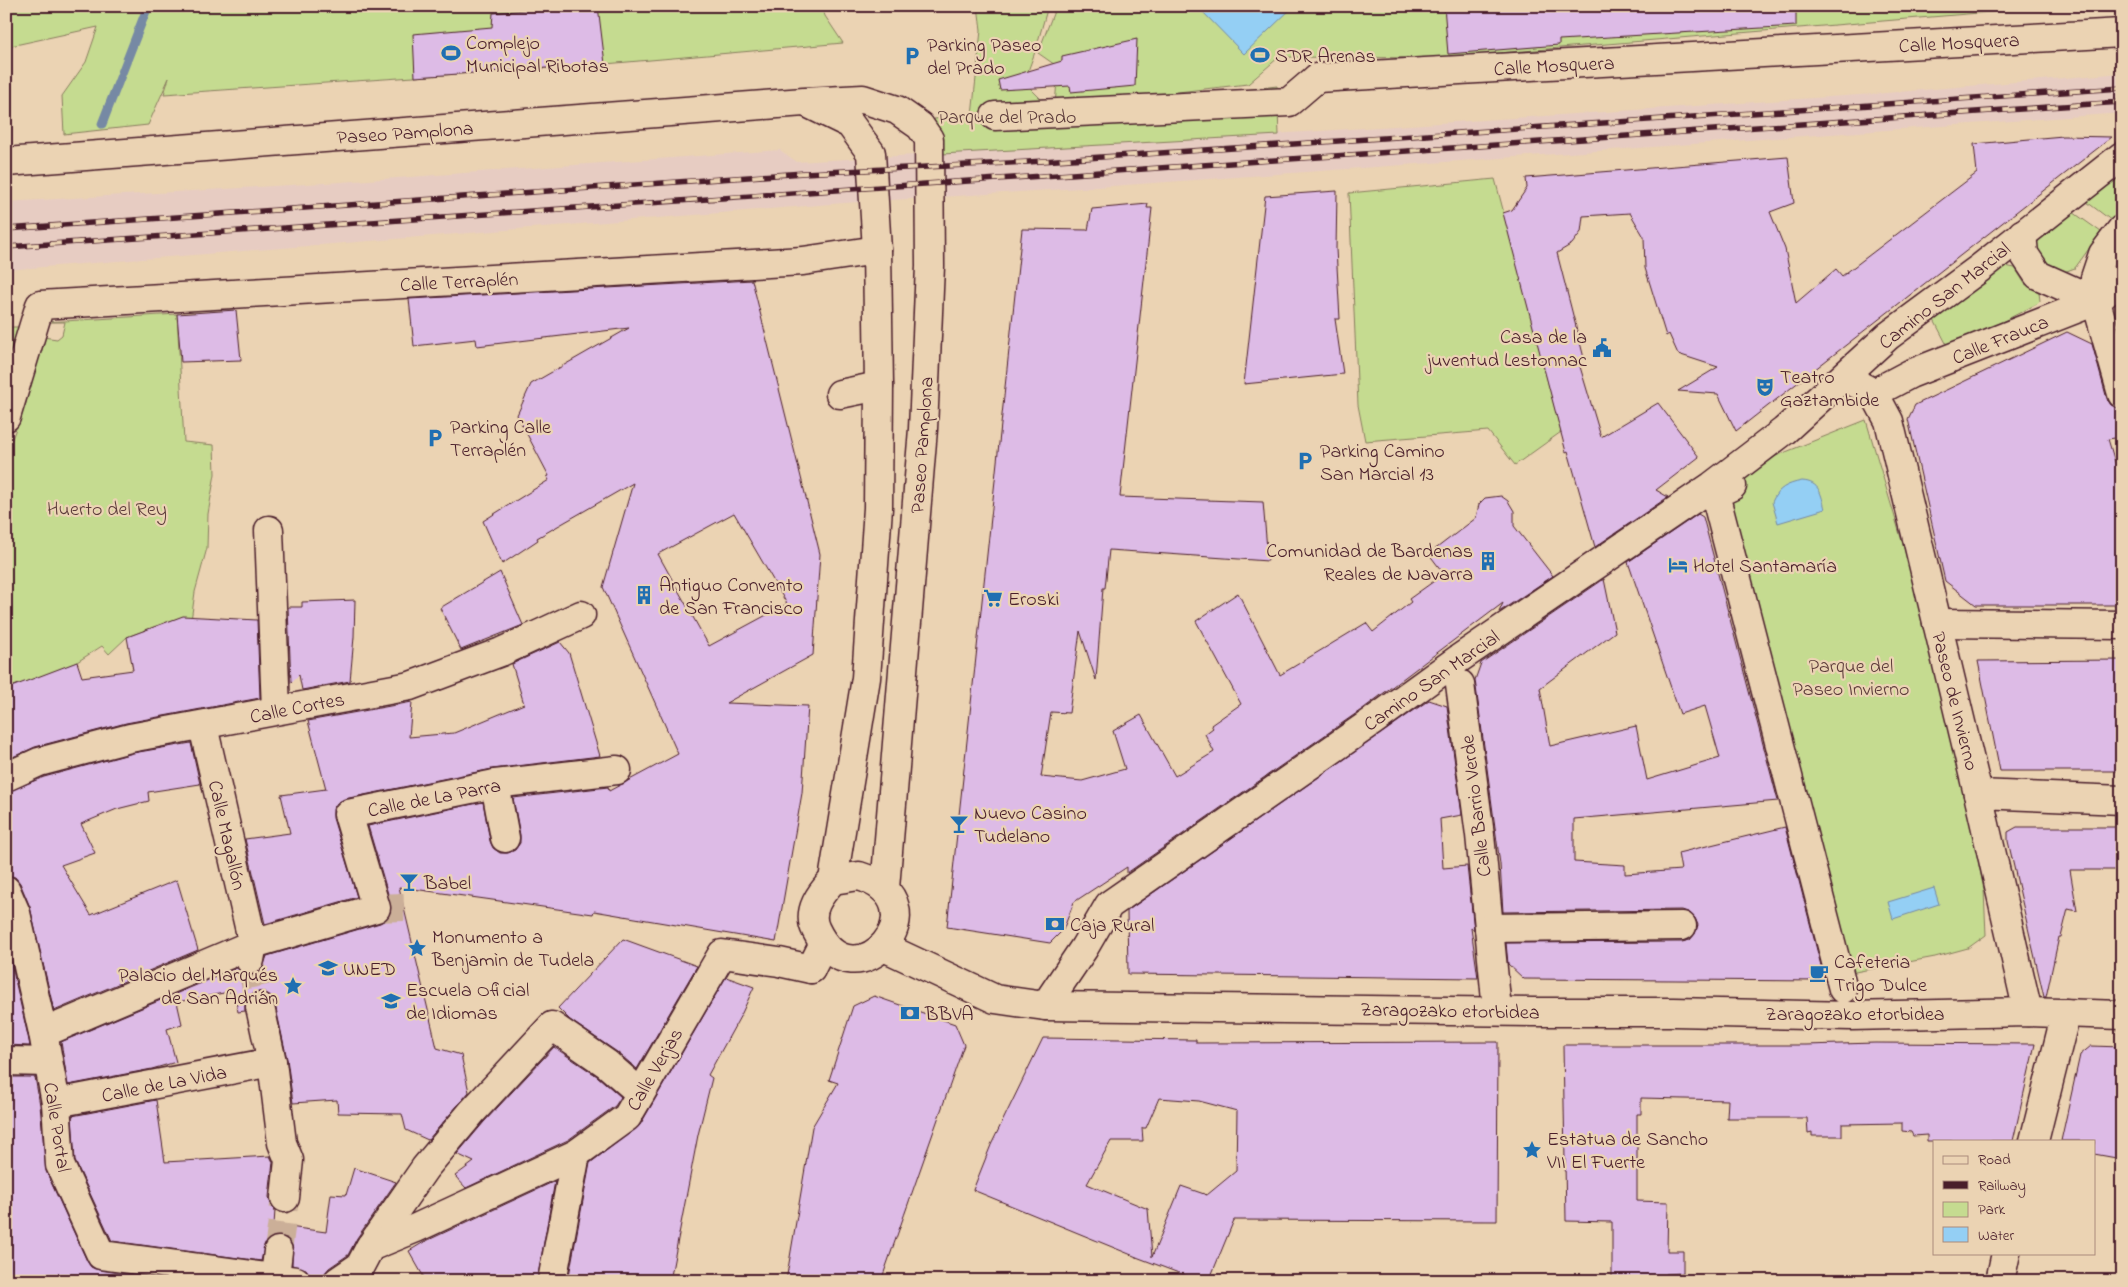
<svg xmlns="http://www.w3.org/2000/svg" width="2128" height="1287" font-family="'Indie Flower',sans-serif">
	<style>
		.built { fill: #e7ccc2 }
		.green { fill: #c5db90; stroke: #887d5e; fill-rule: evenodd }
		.water { fill: #94cff4; stroke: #7689a4 }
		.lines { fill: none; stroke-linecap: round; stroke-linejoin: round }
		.stream { stroke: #7689a4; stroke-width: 9 }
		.building { fill: #ddbbe6; stroke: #4a1f2b; fill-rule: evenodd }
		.pedestrian-tunnel { stroke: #cbaf98; stroke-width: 28; stroke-dasharray: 28 14; stroke-linecap: butt }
		.pedestrian-casing { stroke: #4a1f2b; stroke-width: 31 }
		.minor-casing { stroke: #4a1f2b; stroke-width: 31 }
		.tertiary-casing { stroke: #4a1f2b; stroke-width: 31 }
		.secondary-casing { stroke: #4a1f2b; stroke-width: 31 }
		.pedestrian { stroke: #ebd3b3; stroke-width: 28 }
		.minor { stroke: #ebd3b3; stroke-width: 28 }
		.tertiary { stroke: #ebd3b3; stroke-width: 28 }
		.secondary { stroke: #ebd3b3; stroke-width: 28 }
		.rail-casing { stroke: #4a1f2b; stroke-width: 5.5 }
		.rail { stroke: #ebd3b3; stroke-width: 4; stroke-dasharray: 11; stroke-linecap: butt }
		.labels { text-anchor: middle; stroke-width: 4.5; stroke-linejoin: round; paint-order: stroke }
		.poi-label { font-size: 20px; fill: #4a1f2b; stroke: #ebd3b3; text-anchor: start }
		.street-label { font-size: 20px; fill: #4a1f2b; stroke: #ebd3b3 }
		.park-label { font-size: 20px; fill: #5c3b3a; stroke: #ebd3b3 }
	</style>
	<rect width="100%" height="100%" fill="#ebd3b3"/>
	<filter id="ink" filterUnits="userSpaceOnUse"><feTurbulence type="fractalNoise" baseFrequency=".02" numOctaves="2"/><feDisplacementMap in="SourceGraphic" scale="10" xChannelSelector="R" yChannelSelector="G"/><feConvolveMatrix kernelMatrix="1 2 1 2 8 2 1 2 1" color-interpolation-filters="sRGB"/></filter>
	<g filter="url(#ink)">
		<polygon class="built" points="2122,73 2122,113 1098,187 844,203 6,270 6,202 341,182 780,150 797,162 1305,132 1874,94"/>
		<g class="green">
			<polygon points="6,6 822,6 825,16 843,43 605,64 164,94 169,78 148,125 64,134 62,96 86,62 98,27 6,47"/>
			<polygon points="978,6 1048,6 1035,52 1024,82 1055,113 1277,86 1279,135 942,154 934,119 972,116 981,30"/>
			<polygon points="1056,6 2063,6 1439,58 1279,57 1248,84 1055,106 1058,67 1038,53"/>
			<polygon points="2122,168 2122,214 2112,221 2083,199"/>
			<polygon points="1495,179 1561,432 1515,465 1488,431 1365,441 1358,405 1349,193"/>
			<polygon points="2070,210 2101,232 2075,268 2064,272 2040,267 2035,237"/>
			<polygon points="2005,266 2015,268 2025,284 2039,292 2040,301 2037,304 1949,349 1934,320"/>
			<path d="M177 314 184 442 214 445 215 474 208 514 207 548 195 592 191 621 176 619 127 637 109 654 102 646 77 662 11 691 6 681V622L8 621 6 618V454L26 403 38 349 48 322ZM49 322H65L62 335 57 339 43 337Z"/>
			<polygon points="6,327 19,327 6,367"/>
			<polygon points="1866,420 1929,632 1933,635 1984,890 1986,935 1968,948 1935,957 1855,972 1829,943 1708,483"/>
		</g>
		<g class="water">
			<polygon points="1197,6 1294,6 1244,54"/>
			<path d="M1802 481C1820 482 1821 494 1825 509L1778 523 1772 502C1778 488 1787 484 1802 481Z"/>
			<polygon points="1934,888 1939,904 1893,919 1888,902"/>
		</g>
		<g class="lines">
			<polyline class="stream" points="102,124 148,6"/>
		</g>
		<g class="building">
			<polygon points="565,6 598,6 605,64 415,77 413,34 492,27 493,13"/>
			<polygon points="1444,6 1796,6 1796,26 1559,40 1559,45 1448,54"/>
			<polygon points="1137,39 1135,86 1071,92 1070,86 1000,90 998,80 1062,61 1062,56"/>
			<polygon points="2063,136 2112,137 1736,431 1718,394 1678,391 1718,367 1678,354 1669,334 1666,336 1645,268 1644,237 1630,213 1583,216 1581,232 1572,244 1557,253 1584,358 1578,360 1601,437 1658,403 1699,457 1656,490 1668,497 1595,547 1568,451 1566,452 1503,213 1512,210 1527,188 1526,178 1788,157 1794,203 1770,212 1785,249 1796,303 1836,269 1842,276 1977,173 1974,144"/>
			<polygon points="1337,191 1336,249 1340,319 1335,319 1343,374 1244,384 1265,196"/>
			<polygon points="1148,204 1147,208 1152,208 1120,497 1263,502 1268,561 1109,550 1105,588 1103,588 1096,680 1080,631 1069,713 1051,712 1041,777 1082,781 1125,769 1113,731 1141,715 1175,776 1214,752 1205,734 1213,728 1211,725 1241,704 1196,621 1238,593 1280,675 1366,623 1373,632 1411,602 1409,599 1444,574 1429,554 1476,518 1479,504 1485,498 1501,496 1508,501 1514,511 1514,526 1553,576 1499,612 1503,603 1364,708 1127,873 1127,867 1074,902 1063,930 1050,943 947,927 1022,229 1088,230 1092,209"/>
			<path d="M752 280 820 554 813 655 726 703 808 706 802 793 776 942 594 911 593 914 399 887 437 1048 461 1055 469 1092 428 1140 406 1130 402 1114 338 1113 337 1100 293 1103 287 1059 275 1004 271 996 264 992H257L250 995 245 1002V1011L238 1012 234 991 177 1002 182 1024 167 1029 176 1062 152 1069 68 1085 61 1042 237 968 247 975H256L262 970 267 956 380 923 387 919 391 912V904L368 826 483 802 490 841 493 848 500 853H508L515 850 520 843V835L513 798 608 787 609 791 678 754 603 587 633 483 537 538 538 540 502 564 483 521 549 480 547 477 549 476 517 415 531 384 629 328 477 346 476 339 414 346 409 299ZM734 513 787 604 709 646 658 554Z"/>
			<polygon points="236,310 241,360 181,362 177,314"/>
			<polygon points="2067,332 2092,344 2107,399 2111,405 2122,409 2122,437 2108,439 2122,485 2122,605 1976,605 1945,581 1908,419 1915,405"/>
			<polygon points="1698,514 1703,517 1778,801 1574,819 1574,862 1625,865 1625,874 1681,870 1678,853 1785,827 1825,981 1524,979 1508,964 1506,943 1682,942 1690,940 1695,934 1698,925 1695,918 1690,913 1682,910 1503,912 1500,864 1475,680 1481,663 1604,579 1615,632 1540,688 1550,746 1636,726 1647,780 1720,758 1705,706 1680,714 1628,562"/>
			<polygon points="500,572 523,625 461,650 440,608"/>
			<polygon points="355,600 354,637 350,681 302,690 299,675 291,683 288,607 302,607 302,602"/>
			<polygon points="183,616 257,620 260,698 126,723 35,747 6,760 6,689 77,662 82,677 133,670 127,637"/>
			<polygon points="560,642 569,653 600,756 492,769 344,799 337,803 333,809 333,818 357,897 265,924 245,839 290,833 281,795 326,789 308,721 412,702 409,737 454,733 524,704 512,664"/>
			<polygon points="2122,660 2122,771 2000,771 1978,661"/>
			<polygon points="1429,700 1447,706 1462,815 1440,819 1443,868 1467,866 1474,930 1471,928 1478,978 1128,974 1127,911"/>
			<polygon points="191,743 200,784 148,792 149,801 117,809 81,824 95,853 61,865 91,915 177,880 198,950 54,1011 30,907 20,883 15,877 6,875 6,792 44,777 133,753"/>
			<polygon points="2017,827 2122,827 2122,870 2070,870 2077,911 2068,909 2061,937 2059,937 2046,997 2044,997 2008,841 2008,832"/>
			<polygon points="623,939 697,966 637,1069 617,1052 570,1020 558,1008"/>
			<polygon points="6,941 28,1036 30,1046 6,1045"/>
			<polygon points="726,977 754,987 742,1013 708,1075 712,1078 698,1135 670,1281 568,1281 590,1163 640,1125"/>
			<polygon points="874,996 955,1024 964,1045 881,1281 786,1281 812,1127 838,1083 829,1080 853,1006"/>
			<path d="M1043 1038 1196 1040V1043L1498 1042 1497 1221 1234 1220 1209 1281H1200L1139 1258 973 1190 991 1145ZM1159 1098 1199 1101 1237 1111 1236 1171 1207 1195 1181 1186 1152 1257 1148 1209 1087 1184 1111 1141H1143L1142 1128H1146Z"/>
			<polygon points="1875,1043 2035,1044 2013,1141 1927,1141 1927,1135 1913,1136 1911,1132 1902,1131 1902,1123 1842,1124 1842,1136 1812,1136 1812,1132 1808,1133 1807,1118 1727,1118 1728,1100 1641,1098 1641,1114 1637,1114 1637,1201 1668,1202 1667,1251 1683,1251 1683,1273 1666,1274 1666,1281 1612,1281 1612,1222 1566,1221 1563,1045 1806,1045"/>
			<polygon points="2091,1046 2122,1047 2122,1159 2094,1154 2094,1141 2061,1141 2080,1055"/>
			<polygon points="554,1047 597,1076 621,1097 615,1106 568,1140 466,1188 455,1176 474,1162 457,1154 484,1122"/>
			<polygon points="6,1077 35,1077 40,1105 46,1171 87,1261 91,1267 99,1270 176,1281 6,1281"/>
			<polygon points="156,1100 165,1162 270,1156 273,1162 269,1197 271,1204 275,1210 274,1225 326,1232 331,1194 346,1195 354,1168 396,1182 357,1238 348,1255 329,1268 324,1274 323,1281 311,1281 310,1275 306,1269 292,1265 292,1245 288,1239 280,1236 272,1237 266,1241 261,1261 112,1241 75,1161 72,1116"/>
			<polygon points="555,1181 537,1281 426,1281 409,1251 424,1242"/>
		</g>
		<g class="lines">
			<g class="pedestrian-tunnel">
				<polyline points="376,908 404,907"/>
				<polyline points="250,960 260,1007"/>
				<polyline points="278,1251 285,1198"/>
			</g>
			<g class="pedestrian-casing">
				<g id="pedestrian">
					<polyline points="995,116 1289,102 1317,78"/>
					<polyline points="1732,486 1715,494 1843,989"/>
					<polyline points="269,530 276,710"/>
					<polyline points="1460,684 1480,835 1497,1010"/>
					<polyline points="203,726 253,944 250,960"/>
					<polyline points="6,777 39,762 130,738 410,686 501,652 581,615"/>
					<polyline points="495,784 505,838"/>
					<polyline points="6,890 16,913 43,1033 56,1103 60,1165 101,1255 296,1281"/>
					<polyline points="1489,928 1682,926"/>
					<polyline points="260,1007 272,1062 282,1143 289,1160 285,1198"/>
					<polyline points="43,1033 253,944 376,908 348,814 495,784 617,770"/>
					<polyline points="6,1061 47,1062"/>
					<polyline points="56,1103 272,1062"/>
					<polyline points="370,1247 425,1168 472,1112 552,1026 607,1064 639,1092"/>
					<polyline points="275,1277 278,1251"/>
					<polyline points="338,1281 360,1266 370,1247 416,1228 576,1154 627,1117 722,954 779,962 811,969"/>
					<polyline points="552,1281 576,1154"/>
				</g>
			</g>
			<g class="minor-casing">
				<g id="minor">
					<polyline points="1317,78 2122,33"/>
					<polyline points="2122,229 2103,254 2095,278 2096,301 2122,394"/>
					<polyline points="2022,234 2024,254 2038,275 2096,301"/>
					<polyline points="1844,377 1874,393 1889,421 1978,794 2028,1012"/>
					<polyline points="1874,393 1910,374 2096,301 2122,279"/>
					<polyline points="840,394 879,386"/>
					<polyline points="6,417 40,305 803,261 877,250"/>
					<polyline points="1937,623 2122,625"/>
					<polyline points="1978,794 2122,800"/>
					<polyline points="811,969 823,945"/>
					<polyline points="1045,1006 1084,948 1109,905 1373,721 1457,660 1712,486 1784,431 1888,336 1980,268 2122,156"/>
				</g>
			</g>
			<g class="tertiary-casing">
				<g id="tertiary">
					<polyline points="2034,1141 2066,1013"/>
					<polyline points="2000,1281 2006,1253"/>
				</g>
			</g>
			<g class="secondary-casing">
				<g id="secondary">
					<polyline points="807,103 850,124 871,153 877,250 879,386 878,508 866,678 833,880"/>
					<polyline points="6,162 804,102 863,99 897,110 920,126 929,139 930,266 923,429 885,888"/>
					<path d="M859 876C947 903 855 1011 816 930 806 911 821 893 833 880Z"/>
					<polyline points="884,947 995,999 1045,1006 1532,1012 1674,1012 1851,1016 2028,1012 2122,1015"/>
				</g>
			</g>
			<use href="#pedestrian" class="pedestrian"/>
			<use href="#minor" class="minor"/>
			<use href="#tertiary" class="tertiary"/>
			<use href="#secondary" class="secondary"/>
			<g class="rail-casing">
				<g id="rail">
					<polyline points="6,229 804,173 1028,162 2122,88"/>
					<polyline points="6,247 2122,102"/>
				</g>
			</g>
			<use href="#rail" class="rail"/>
		</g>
	</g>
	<defs>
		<g id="stadium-bare" transform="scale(1.5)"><path d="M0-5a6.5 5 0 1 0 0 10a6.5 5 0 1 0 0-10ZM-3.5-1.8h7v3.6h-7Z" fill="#1f6fb2" stroke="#ebd3b3" stroke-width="2.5" paint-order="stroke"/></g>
		<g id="parking-bare" transform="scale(1.5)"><path d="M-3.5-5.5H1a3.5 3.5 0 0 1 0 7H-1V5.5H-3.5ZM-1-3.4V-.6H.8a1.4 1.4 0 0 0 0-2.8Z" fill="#1f6fb2" stroke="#ebd3b3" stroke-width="2.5" paint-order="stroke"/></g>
		<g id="civic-bare" transform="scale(1.5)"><path d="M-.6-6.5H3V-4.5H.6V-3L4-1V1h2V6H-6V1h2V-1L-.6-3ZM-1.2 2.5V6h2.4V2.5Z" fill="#1f6fb2" stroke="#ebd3b3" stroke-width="2.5" paint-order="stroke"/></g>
		<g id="theatre-bare" transform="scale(1.5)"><path d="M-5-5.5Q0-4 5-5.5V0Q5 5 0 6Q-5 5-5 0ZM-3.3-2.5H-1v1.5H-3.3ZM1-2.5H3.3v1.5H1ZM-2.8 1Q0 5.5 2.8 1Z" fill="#1f6fb2" stroke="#ebd3b3" stroke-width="2.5" paint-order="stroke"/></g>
		<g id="building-bare" transform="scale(1.5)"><path d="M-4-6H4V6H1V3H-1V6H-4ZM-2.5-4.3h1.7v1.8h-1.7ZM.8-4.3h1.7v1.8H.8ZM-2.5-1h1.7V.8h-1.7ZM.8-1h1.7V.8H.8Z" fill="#1f6fb2" stroke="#ebd3b3" stroke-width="2.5" paint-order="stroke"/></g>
		<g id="hotel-bare" transform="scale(1.5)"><path d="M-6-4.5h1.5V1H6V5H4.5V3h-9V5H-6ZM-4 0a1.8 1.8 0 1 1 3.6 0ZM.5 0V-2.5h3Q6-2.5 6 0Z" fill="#1f6fb2" stroke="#ebd3b3" stroke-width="2.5" paint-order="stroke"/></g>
		<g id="supermarket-bare" transform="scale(1.5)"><path d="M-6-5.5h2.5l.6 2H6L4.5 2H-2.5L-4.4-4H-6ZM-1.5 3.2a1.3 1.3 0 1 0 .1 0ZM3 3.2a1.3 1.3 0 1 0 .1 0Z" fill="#1f6fb2" stroke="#ebd3b3" stroke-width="2.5" paint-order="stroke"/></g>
		<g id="bar-bare" transform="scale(1.5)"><path d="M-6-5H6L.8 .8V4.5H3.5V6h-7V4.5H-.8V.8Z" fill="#1f6fb2" stroke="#ebd3b3" stroke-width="2.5" paint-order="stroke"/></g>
		<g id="bank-bare" transform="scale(1.5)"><path d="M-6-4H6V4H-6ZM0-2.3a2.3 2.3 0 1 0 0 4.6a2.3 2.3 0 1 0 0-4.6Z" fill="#1f6fb2" stroke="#ebd3b3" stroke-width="2.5" paint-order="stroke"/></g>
		<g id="sight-bare" transform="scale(1.5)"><path d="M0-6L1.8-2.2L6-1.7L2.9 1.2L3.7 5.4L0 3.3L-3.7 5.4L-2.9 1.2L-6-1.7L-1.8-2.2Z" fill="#1f6fb2" stroke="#ebd3b3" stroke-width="2.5" paint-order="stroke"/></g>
		<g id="university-bare" transform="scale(1.5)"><path d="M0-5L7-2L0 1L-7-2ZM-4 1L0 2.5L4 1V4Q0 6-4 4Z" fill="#1f6fb2" stroke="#ebd3b3" stroke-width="2.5" paint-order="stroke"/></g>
		<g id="cafe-bare" transform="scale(1.5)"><path d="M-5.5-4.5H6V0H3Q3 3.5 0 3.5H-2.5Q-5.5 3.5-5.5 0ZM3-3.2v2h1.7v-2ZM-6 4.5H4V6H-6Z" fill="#1f6fb2" stroke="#ebd3b3" stroke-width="2.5" paint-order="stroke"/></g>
	</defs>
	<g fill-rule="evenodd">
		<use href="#stadium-bare" x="451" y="53"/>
		<use href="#stadium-bare" x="1260" y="55"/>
		<use href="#parking-bare" x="912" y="56"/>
		<use href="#civic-bare" x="1602" y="348"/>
		<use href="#theatre-bare" x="1765" y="387"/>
		<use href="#parking-bare" x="435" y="438"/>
		<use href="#parking-bare" x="1305" y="461"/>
		<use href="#building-bare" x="1488" y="561"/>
		<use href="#hotel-bare" x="1678" y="565"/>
		<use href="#building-bare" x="644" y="595"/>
		<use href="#supermarket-bare" x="993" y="598"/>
		<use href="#bar-bare" x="959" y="824"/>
		<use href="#bar-bare" x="409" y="882"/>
		<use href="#bank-bare" x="1055" y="924"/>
		<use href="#sight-bare" x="417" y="948"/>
		<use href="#university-bare" x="328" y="968"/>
		<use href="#cafe-bare" x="1819" y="973"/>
		<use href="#sight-bare" x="293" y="986"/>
		<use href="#university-bare" x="391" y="1001"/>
		<use href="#bank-bare" x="910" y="1013"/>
		<use href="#sight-bare" x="1532" y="1150"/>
	</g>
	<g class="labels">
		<g class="poi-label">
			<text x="466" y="49">Complejo<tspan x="466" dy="23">Municipal Ribotas</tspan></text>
			<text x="927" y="51">Parking Paseo<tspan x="927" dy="23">del Prado</tspan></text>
			<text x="1275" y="62">SDR Arenas</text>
			<text x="1587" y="343" text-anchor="end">Casa de la<tspan x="1587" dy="23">juventud Lestonnac</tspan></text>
			<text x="1780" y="383">Teatro<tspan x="1780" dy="23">Gaztambide</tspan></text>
			<text x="450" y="433">Parking Calle<tspan x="450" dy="23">Terraplén</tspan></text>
			<text x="1320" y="457">Parking Camino<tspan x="1320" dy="23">San Marcial 13</tspan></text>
			<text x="1473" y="557" text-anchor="end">Comunidad de Bardenas<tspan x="1473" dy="23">Reales de Navarra</tspan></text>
			<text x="1693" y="572">Hotel Santamaría</text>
			<text x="659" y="591">Antiguo Convento<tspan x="659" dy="23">de San Francisco</tspan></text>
			<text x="1008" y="605">Eroski</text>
			<text x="974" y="819">Nuevo Casino<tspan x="974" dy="23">Tudelano</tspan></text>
			<text x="424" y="889">Babel</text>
			<text x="1070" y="931">Caja Rural</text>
			<text x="432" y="943">Monumento a<tspan x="432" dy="23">Benjamìn de Tudela</tspan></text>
			<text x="1834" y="968">Cafeteria<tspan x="1834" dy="23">Trigo Dulce</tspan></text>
			<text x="343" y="975">UNED</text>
			<text x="278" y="981" text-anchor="end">Palacio del Marqués<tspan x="278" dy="23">de San Adrián</tspan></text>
			<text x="406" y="996">Escuela Oficial<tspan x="406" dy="23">de Idiomas</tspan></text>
			<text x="925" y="1020">BBVA</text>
			<text x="1547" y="1145">Estatua de Sancho<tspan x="1547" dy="23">VII El Fuerte</tspan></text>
		</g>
		<g class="street-label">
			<text transform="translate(1959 42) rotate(-3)" y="7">Calle Mosquera</text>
			<text transform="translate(1554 65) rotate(-3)" y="7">Calle Mosquera</text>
			<text transform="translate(405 132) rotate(-4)" y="7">Paseo Pamplona</text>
			<text transform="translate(459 281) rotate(-3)" y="7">Calle Terraplén</text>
			<text transform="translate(1944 295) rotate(-38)" y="7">Camino San Marcial</text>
			<text transform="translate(2000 339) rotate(-22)" y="7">Calle Frauca</text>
			<text transform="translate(921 445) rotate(-86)" y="7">Paseo Pamplona</text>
			<text transform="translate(1431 680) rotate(-35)" y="7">Camino San Marcial</text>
			<text transform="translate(1956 701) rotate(76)" y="7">Paseo de Invierno</text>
			<text transform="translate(297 707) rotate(-11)" y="7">Calle Cortes</text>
			<text transform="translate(434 797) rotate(-11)" y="7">Calle de La Parra</text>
			<text transform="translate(1475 806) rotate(-97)" y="7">Calle Barrio Verde</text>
			<text transform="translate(228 835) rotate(77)" y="7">Calle Magallón</text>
			<text transform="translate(1450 1010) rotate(1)" y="7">Zaragozako etorbidea</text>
			<text x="1855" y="1020">Zaragozako etorbidea</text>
			<text transform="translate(654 1069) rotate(-60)" y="7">Calle Verjas</text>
			<text transform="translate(164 1083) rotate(-11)" y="7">Calle de La Vida</text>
			<text transform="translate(58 1127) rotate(81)" y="7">Calle Portal</text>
		</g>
		<g class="park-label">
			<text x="1007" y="123">Parque del Prado</text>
			<text x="107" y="515">Huerto del Rey</text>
			<text x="1851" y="672">Parque del<tspan x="1851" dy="23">Paseo Invierno</tspan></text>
		</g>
	</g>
	<rect width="2128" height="1287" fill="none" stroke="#ebd3b3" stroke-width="25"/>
	<rect x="12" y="12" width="2103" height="1262" fill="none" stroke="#4a1f2b" stroke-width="2" filter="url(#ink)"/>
	<rect x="1933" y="1140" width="162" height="115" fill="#ebd3b3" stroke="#ab8b7d"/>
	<rect x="1943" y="1156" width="25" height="8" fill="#ebd3b3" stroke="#ab8b7d"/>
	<text x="1978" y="1164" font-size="15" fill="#4a1f2b">Road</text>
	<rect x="1943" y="1181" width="25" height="8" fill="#4a1f2b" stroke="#ab8b7d"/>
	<text x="1978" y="1190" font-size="15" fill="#4a1f2b">Railway</text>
	<rect x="1943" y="1202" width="25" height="15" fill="#c5db90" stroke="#ab8b7d"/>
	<text x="1978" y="1214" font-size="15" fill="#4a1f2b">Park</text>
	<rect x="1943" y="1227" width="25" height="15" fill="#94cff4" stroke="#ab8b7d"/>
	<text x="1978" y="1240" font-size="15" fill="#4a1f2b">Water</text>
</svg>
